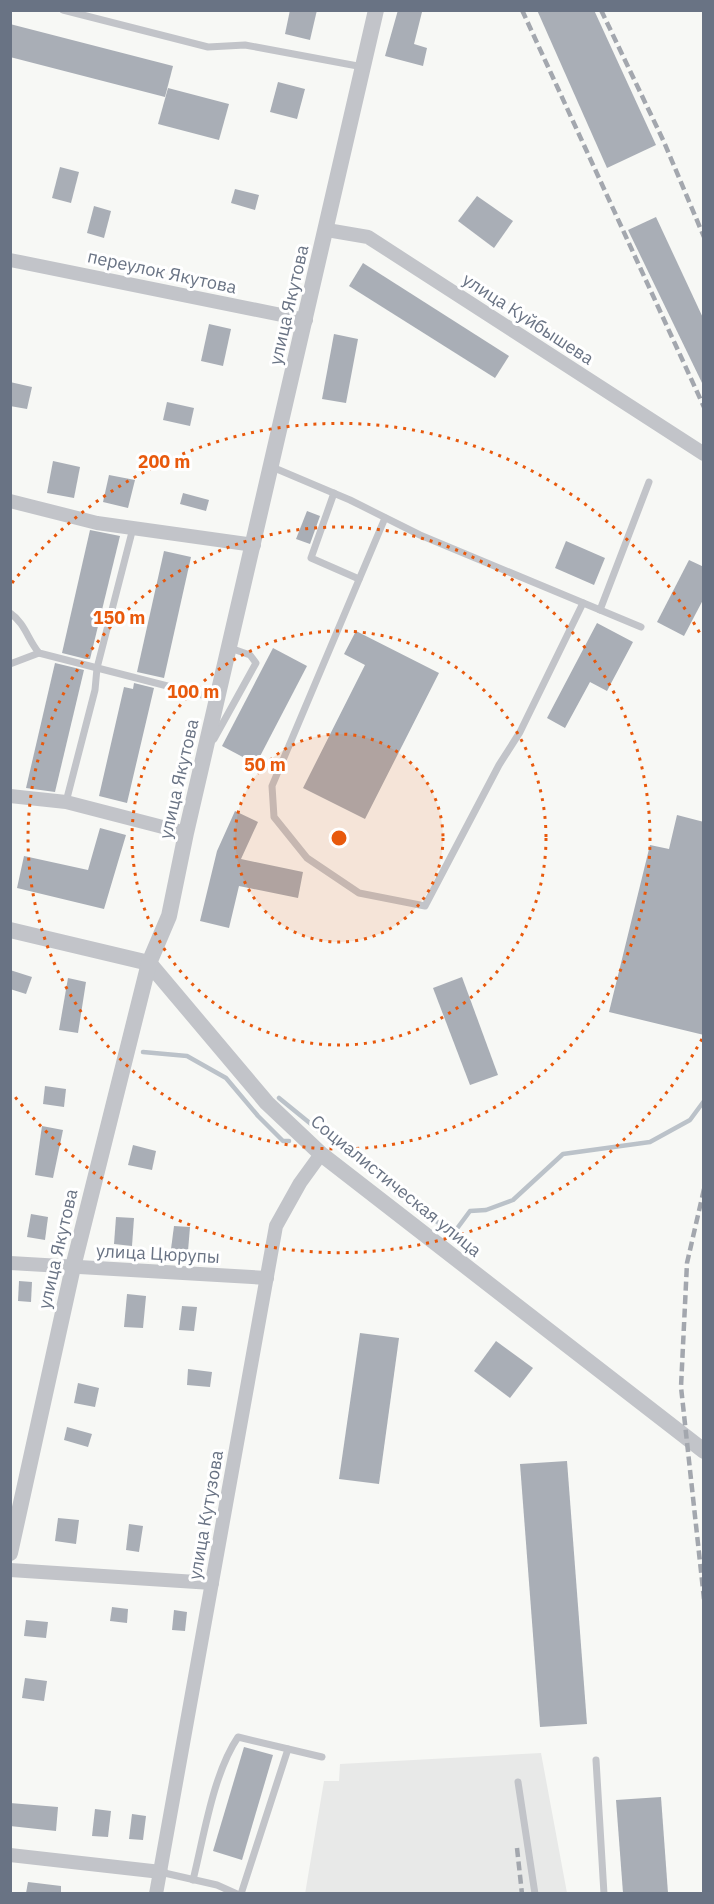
<svg xmlns="http://www.w3.org/2000/svg" width="714" height="1904" font-family="'IBM Plex Sans',sans-serif">
	<style>
		.built { fill: #e8e9e8 }
		.lines { fill: none; stroke-linecap: round; stroke-linejoin: round }
		.stream { stroke: #bbc2c9; stroke-width: 4.5 }
		.building { fill: #a9aeb6 }
		.service { stroke: #c2c4c9; stroke-width: 7 }
		.minor { stroke: #c2c4c9; stroke-width: 14 }
		.tertiary { stroke: #c2c4c9; stroke-width: 16 }
		.rail { stroke: #a3a7ae; stroke-width: 4.5; stroke-dasharray: 9 4.5; stroke-linecap: butt }
		.ring { fill: none; stroke: #e8590c; stroke-width: 3; stroke-dasharray: 3 6 }
		.labels { text-anchor: middle; stroke-width: 6; stroke-linejoin: round; paint-order: stroke }
		.street-label { font-size: 18px; fill: #697384; stroke: #fff }
		.centre { fill: #e8590c; stroke: #fff; stroke-width: 3 }
		.ring-label { font-size: 18px; text-anchor: middle; font-weight: bold; fill: #e8590c; stroke: #fff; stroke-width: 6; stroke-linejoin: round; paint-order: stroke }
	</style>
	<rect width="100%" height="100%" fill="#f7f8f5"/>
	<polygon class="built" points="541,1753 567,1893 305,1894 324,1781 339,1781 340,1764"/>
	<g class="lines">
		<g class="stream">
			<polyline points="143,1052 187,1056 226,1078 258,1116 283,1141 289,1141"/>
			<polyline points="279,1098 338,1146 453,1234 470,1211 486,1210 513,1200 563,1154 650,1142 690,1120 704,1101"/>
		</g>
	</g>
	<g class="building">
		<polygon points="290,10 317,10 310,40 285,34"/>
		<polygon points="398,10 422,12 414,44 427,48 423,66 385,56"/>
		<polygon points="537,10 594,10 656,145 607,168"/>
		<polygon points="10,24 173,66 165,97 10,57"/>
		<polygon points="278,82 305,89 297,119 270,112"/>
		<polygon points="168,88 229,104 219,140 158,124"/>
		<polygon points="60,167 79,172 71,203 52,198"/>
		<polygon points="235,189 259,195 255,210 231,203"/>
		<polygon points="477,196 513,221 494,248 458,221"/>
		<polygon points="94,206 111,211 104,238 87,233"/>
		<polygon points="656,217 704,320 704,387 628,230"/>
		<polygon points="363,263 509,356 495,378 349,286"/>
		<polygon points="209,324 231,329 223,366 201,361"/>
		<polygon points="334,334 358,339 346,403 322,399"/>
		<polygon points="10,382 32,387 27,409 10,406"/>
		<polygon points="167,402 194,408 190,426 163,420"/>
		<polygon points="53,461 80,467 74,498 47,493"/>
		<polygon points="109,475 135,480 128,508 103,502"/>
		<polygon points="183,493 209,500 206,511 180,504"/>
		<polygon points="307,511 320,516 310,544 296,539"/>
		<polygon points="90,530 120,536 90,659 86,659 62,653"/>
		<polygon points="566,541 605,558 594,585 555,568"/>
		<polygon points="164,551 191,557 164,678 137,672"/>
		<polygon points="689,560 704,567 704,598 684,636 657,622"/>
		<polygon points="597,623 633,642 607,691 590,682 565,728 547,718"/>
		<polygon points="356,631 439,673 365,819 303,788 365,665 344,654"/>
		<polygon points="273,648 307,666 256,764 222,746"/>
		<polygon points="55,663 84,670 55,792 26,788"/>
		<polygon points="134,683 154,688 127,803 99,796 124,687 133,689"/>
		<polygon points="235,811 258,822 241,859 303,872 298,898 239,886 229,928 200,921 217,851"/>
		<polygon points="677,815 704,822 704,1035 609,1012 650,845 669,849"/>
		<polygon points="100,828 126,835 104,909 17,888 24,856 88,870"/>
		<polygon points="10,970 32,977 26,994 10,989"/>
		<polygon points="462,977 498,1075 470,1085 433,988"/>
		<polygon points="68,978 86,982 78,1033 59,1030"/>
		<polygon points="45,1086 66,1089 64,1107 43,1104"/>
		<polygon points="42,1126 63,1130 53,1178 35,1175"/>
		<polygon points="133,1145 156,1151 152,1170 128,1165"/>
		<polygon points="31,1214 48,1217 45,1240 27,1237"/>
		<polygon points="116,1217 134,1218 132,1246 114,1244"/>
		<polygon points="174,1226 190,1227 188,1251 171,1249"/>
		<polygon points="19,1281 32,1282 31,1302 18,1301"/>
		<polygon points="127,1294 146,1296 143,1328 124,1327"/>
		<polygon points="182,1306 197,1307 194,1331 179,1330"/>
		<polygon points="360,1333 399,1338 379,1484 339,1479"/>
		<polygon points="496,1341 533,1368 510,1398 474,1371"/>
		<polygon points="188,1369 212,1372 210,1387 187,1385"/>
		<polygon points="78,1383 99,1388 95,1407 74,1403"/>
		<polygon points="67,1427 92,1434 88,1447 64,1440"/>
		<polygon points="567,1461 587,1724 540,1727 520,1464"/>
		<polygon points="58,1518 79,1520 76,1544 55,1541"/>
		<polygon points="129,1524 143,1526 139,1552 126,1550"/>
		<polygon points="112,1607 128,1609 127,1623 110,1621"/>
		<polygon points="174,1610 187,1612 185,1631 172,1630"/>
		<polygon points="26,1620 48,1622 46,1638 24,1636"/>
		<polygon points="25,1678 47,1681 44,1701 22,1698"/>
		<polygon points="244,1747 273,1755 242,1860 213,1851"/>
		<polygon points="661,1797 668,1893 623,1893 616,1800"/>
		<polygon points="10,1803 58,1807 56,1831 10,1826"/>
		<polygon points="95,1809 111,1811 108,1837 92,1836"/>
		<polygon points="132,1814 146,1816 143,1840 129,1839"/>
		<polygon points="28,1882 61,1886 61,1893 26,1893"/>
	</g>
	<g class="lines">
		<g class="service">
			<polyline points="63,10 208,47 245,45 363,67"/>
			<polyline points="272,467 350,500 420,535 641,627"/>
			<polyline points="334,493 311,558 359,579"/>
			<polyline points="385,518 272,786 274,817 307,858 359,893 425,906 499,765 520,732 583,603"/>
			<polyline points="600,610 649,482"/>
			<path d="M10 613C25 623 28 640 39 653L218 699"/>
			<polyline points="10,664 39,653"/>
			<polyline points="214,739 256,663 250,655 230,648"/>
			<polyline points="66,802 95,690 97,668 133,528"/>
			<polyline points="596,1760 604,1894"/>
			<polyline points="518,1782 535,1894"/>
			<polyline points="160,1872 217,1885 237,1894"/>
			<path d="M193 1880C204 1836 213 1774 238 1737L322 1757"/>
			<polyline points="241,1894 288,1749"/>
		</g>
		<g class="minor">
			<polyline points="327,230 368,237 704,454"/>
			<polyline points="10,260 306,320"/>
			<polyline points="10,501 97,523 254,545"/>
			<polyline points="10,796 66,802 186,833"/>
			<polyline points="10,1263 267,1278"/>
			<polyline points="10,1570 212,1583"/>
			<polyline points="10,1855 161,1872"/>
			<polyline points="156,1894 276,1226 300,1183 321,1154"/>
		</g>
		<g class="tertiary">
			<polyline points="10,930 149,963 267,1103 321,1154 704,1451"/>
			<polyline points="10,1553 73,1267 149,963 169,916 186,833 376,10"/>
		</g>
		<g class="rail">
			<polyline points="522,10 704,407"/>
			<polyline points="601,10 664,142 704,237"/>
			<polyline points="704,1189 687,1263 681,1387 704,1599"/>
			<polyline points="517,1848 522,1894"/>
		</g>
	</g>
	<circle cx="339" cy="838" r="104" fill="#e8590c" fill-opacity=".12"/>
	<g class="ring">
		<circle cx="339" cy="838" r="104"/>
		<circle cx="339" cy="838" r="207"/>
		<circle cx="339" cy="838" r="311"/>
		<path d="M702 1039A415 415 0 0 1 12 1093M12 583A415 415 0 0 1 702 637"/>
	</g>
	<g class="labels">
		<g class="street-label">
			<text transform="translate(162 272) rotate(12)" y="6">переулок Якутова</text>
			<text transform="translate(289 305) rotate(-77)" y="6">улица Якутова</text>
			<text transform="translate(528 319) rotate(33)" y="6">улица Куйбышева</text>
			<text transform="translate(179 779) rotate(-77)" y="6">улица Якутова</text>
			<text transform="translate(396 1186) rotate(39)" y="6">Социалистическая улица</text>
			<text transform="translate(58 1249) rotate(-77)" y="6">улица Якутова</text>
			<text transform="translate(158 1254) rotate(3)" y="6">улица Цюрупы</text>
			<text transform="translate(206 1515) rotate(-80)" y="6">улица Кутузова</text>
		</g>
	</g>
	<circle cx="339" cy="838" r="9" class="centre"/>
	<g class="ring-label">
		<text x="164" y="468">200 m</text>
		<text x="119" y="624">150 m</text>
		<text x="193" y="698">100 m</text>
		<text x="265" y="771">50 m</text>
	</g>
	<rect width="714" height="1904" fill="none" stroke="#697384" stroke-width="24"/>
</svg>
